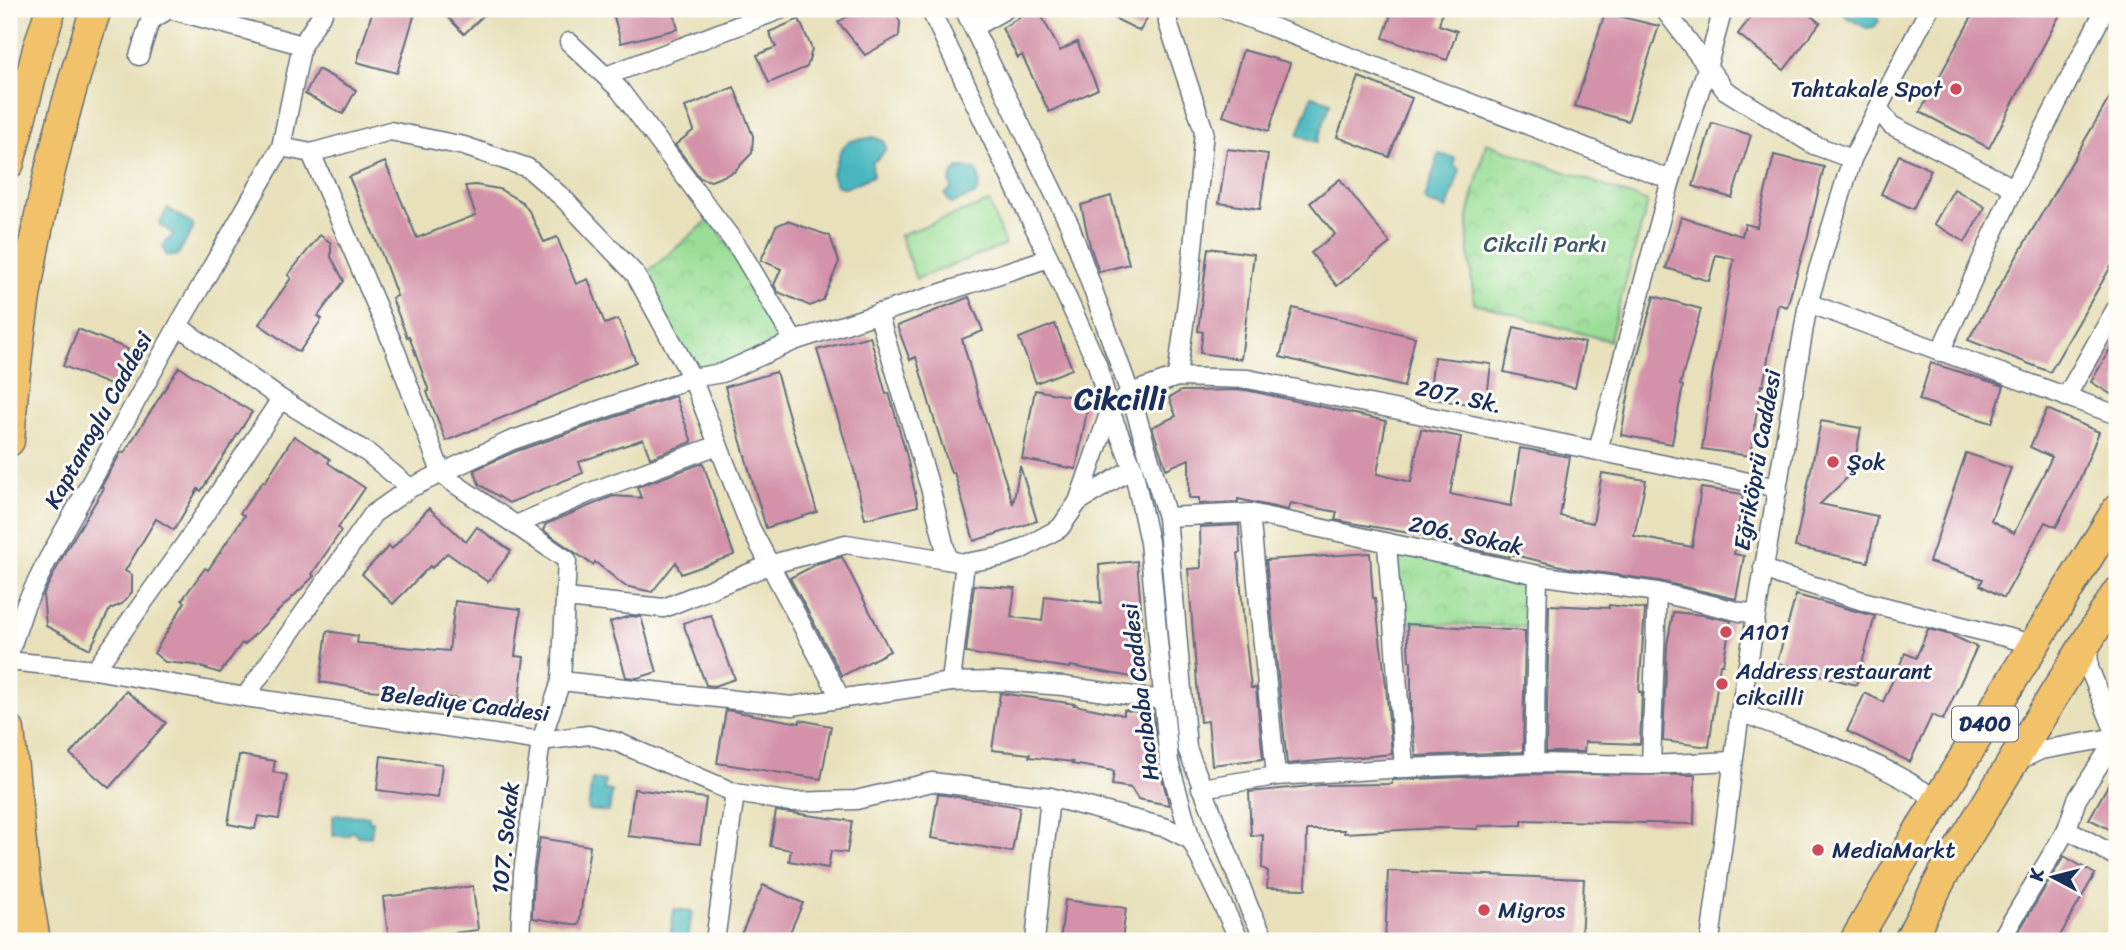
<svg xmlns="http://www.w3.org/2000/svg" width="2126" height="950" font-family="Sriracha,sans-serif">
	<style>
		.park { fill: url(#park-crowns); stroke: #5a867a; stroke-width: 2 }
		.pitch { fill: #9ade96; stroke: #5a867a; stroke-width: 2 }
		.water { fill: #47b7bd; stroke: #31738e; stroke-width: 2 }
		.building { fill: #d392a9 }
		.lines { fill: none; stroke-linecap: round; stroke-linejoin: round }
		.minor-casing { stroke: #626d7e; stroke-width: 21 }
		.trunk-casing { stroke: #626d7e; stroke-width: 33 }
		.minor { stroke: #fff; stroke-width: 18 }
		.trunk { stroke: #f2c26a; stroke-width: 30 }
		.poi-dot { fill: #d1495b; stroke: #fdfcf7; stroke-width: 2.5 }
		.labels { text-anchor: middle; stroke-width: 6; stroke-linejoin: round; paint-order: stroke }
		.shield { fill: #fdfcf7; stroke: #5f6c8c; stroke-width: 2 }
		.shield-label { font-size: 21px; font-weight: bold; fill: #1b2f5e }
		.poi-label { font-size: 23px; fill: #1b2f5e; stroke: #fdfcf7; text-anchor: start }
		.park-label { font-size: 23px; fill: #3b5b6c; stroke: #fdfcf7 }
		.street-label { font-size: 23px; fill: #1b2f5e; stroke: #fdfcf7 }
		.district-label { font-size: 30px; font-weight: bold; fill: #1b2f5e; stroke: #fdfcf7 }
	</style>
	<defs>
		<pattern id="park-crowns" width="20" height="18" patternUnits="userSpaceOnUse" patternTransform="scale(1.75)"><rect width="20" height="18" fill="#9ade96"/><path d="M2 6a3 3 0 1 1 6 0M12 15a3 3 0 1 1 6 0" fill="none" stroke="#84bf84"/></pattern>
	</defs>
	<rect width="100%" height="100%" fill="#fdfcf7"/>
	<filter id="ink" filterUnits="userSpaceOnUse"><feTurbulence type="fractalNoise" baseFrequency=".0143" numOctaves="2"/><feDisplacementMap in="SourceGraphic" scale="14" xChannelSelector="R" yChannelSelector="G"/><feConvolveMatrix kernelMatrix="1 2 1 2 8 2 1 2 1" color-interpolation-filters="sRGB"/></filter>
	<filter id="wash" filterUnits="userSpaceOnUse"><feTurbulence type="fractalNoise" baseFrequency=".00686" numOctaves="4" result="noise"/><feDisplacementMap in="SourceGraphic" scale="28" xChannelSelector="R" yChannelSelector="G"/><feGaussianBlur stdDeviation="1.57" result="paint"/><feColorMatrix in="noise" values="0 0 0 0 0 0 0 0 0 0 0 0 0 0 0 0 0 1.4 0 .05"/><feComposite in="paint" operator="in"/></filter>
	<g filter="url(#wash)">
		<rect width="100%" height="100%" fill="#e7e0ba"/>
		<g class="park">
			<polygon points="1486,143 1648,202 1609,341 1474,303 1468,243 1468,216"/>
			<polygon points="711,218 786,339 722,369 694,372 642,277"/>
			<polygon points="1390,547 1534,577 1533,627 1395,622"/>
		</g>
		<polygon class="pitch" points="989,202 1005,245 916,279 900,235"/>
		<g class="water">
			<polygon points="1839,9 1872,9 1879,21 1874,27 1866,28 1847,17"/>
			<polygon points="1312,96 1331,102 1317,142 1298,135"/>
			<path d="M873 137 884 141 886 148 881 156 872 163 873 176 845 188 836 185 832 173C839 161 838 143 855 140 862 138 865 140 873 137Z"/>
			<polygon points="1439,154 1455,158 1454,166 1460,170 1447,209 1428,203 1425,199"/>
			<path d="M958 168 975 169C981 177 981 185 976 194L951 204 945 195 952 188 950 182 953 173Z"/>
			<polygon points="168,208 193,225 193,229 177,256 166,255 163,248 166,241 174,235 159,224"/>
			<polygon points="592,779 605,781 604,790 612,791 609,812 588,810"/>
			<polygon points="333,815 369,816 369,821 373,821 371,837 358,836 353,831 347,836 333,836"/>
			<polygon points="674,909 692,911 688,941 670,939"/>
		</g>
		<g id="blocks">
			<g class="building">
				<polygon points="373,9 400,9 415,13 397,73 357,62"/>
				<polygon points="440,9 490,9 464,34"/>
				<polygon points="612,9 673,9 678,29 621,43"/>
				<polygon points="861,9 893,9 900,22 899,36 865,55 838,22"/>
				<polygon points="1033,9 1038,9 1060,51 1077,42 1098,89 1049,112 1022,55 1018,58 1002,28"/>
				<polygon points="1096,9 1152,9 1140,31"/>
				<polygon points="1393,9 1443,9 1439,25 1457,31 1447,60 1383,38"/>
				<polygon points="1757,9 1802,9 1820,23 1784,70 1738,34"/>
				<polygon points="1976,9 2063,9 1989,148 1920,112"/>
				<polygon points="1605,13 1659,26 1628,121 1575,106"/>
				<polygon points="799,19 812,49 807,67 769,83 757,55 776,47 769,32"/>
				<polygon points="1243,50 1290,63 1269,131 1223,116"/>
				<polygon points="318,69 356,90 343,114 305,94"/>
				<polygon points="1359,77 1412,98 1389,157 1337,137"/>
				<polygon points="2117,85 2117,256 2050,372 1968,340"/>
				<polygon points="734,87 753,136 752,153 734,172 711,181 700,178 675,145 694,130 685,107"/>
				<polygon points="1712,123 1751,135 1732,198 1693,186"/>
				<polygon points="1227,149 1268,154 1260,209 1219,203"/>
				<polygon points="1774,155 1824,167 1807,239 1787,307 1778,304 1763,386 1761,385 1750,456 1702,449 1712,377 1734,259 1716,255 1709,281 1666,268 1681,217 1742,236 1745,224 1757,227"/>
				<polygon points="1899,155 1931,170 1913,209 1881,194"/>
				<polygon points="385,162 417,238 476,215 465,186 475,185 499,189 522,202 529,211 544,242 557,237 576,284 588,279 605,324 618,319 636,362 446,441 427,392 429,391 409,336 407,337 392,298 397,296 381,252 349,177"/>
				<polygon points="1340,179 1390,243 1337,286 1311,253 1335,234 1310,203"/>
				<polygon points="1954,189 1985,207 1965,242 1934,224"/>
				<polygon points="1111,196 1129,264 1099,272 1090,246 1081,205"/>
				<polygon points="787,221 830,236 839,262 823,300 810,306 778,292 774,285 781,269 761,260 776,226"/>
				<polygon points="320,235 331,243 331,257 344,281 318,316 322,319 299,352 259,324 291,278 288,275"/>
				<polygon points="1208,248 1254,254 1241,359 1200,353 1203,332 1198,331"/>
				<polygon points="1654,296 1701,309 1680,385 1683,386 1672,444 1621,435 1632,376"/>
				<polygon points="969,297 983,331 962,339 978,396 1013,504 1020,466 1037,521 974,541 954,472 951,473 934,419 916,357 910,360 897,326"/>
				<polygon points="1293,308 1415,337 1404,387 1280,357"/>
				<polygon points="1055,324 1072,369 1036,383 1019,338"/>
				<polygon points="1514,327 1585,343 1575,388 1504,372"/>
				<polygon points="78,329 128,349 113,386 63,366"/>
				<polygon points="870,336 886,394 889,393 906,453 918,506 865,519 854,470 817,350"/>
				<polygon points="2117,337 2117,398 2091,382"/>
				<polygon points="1434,357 1491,364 1486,406 1429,399"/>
				<polygon points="1931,363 2004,386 1992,423 1919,400"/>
				<polygon points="179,367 252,412 201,491 198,489 174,530 156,519 125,571 132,575 132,592 122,604 110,609 90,649 46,626 43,595 65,552 104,488 101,487 119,456 121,452 124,453"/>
				<polygon points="776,372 817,512 766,528 725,387"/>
				<polygon points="1035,390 1089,400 1076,469 1022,459"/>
				<polygon points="1246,390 1386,421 1377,474 1411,482 1421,429 1461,437 1450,494 1511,506 1520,448 1570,457 1560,516 1593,523 1602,473 1646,480 1634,536 1665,542 1692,547 1701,488 1743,494 1734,554 1744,556 1736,599 1659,581 1574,569 1510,554 1509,557 1471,549 1431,539 1432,537 1335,520 1337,512 1290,503 1288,510 1238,499 1238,502 1199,504 1199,498 1189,498 1189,459 1166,469 1152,427 1176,416 1169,398 1181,391"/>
				<polygon points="675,396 692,442 650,458 643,439 579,462 583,473 509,503 479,484 474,470 514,452"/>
				<polygon points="2047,409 2099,432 2075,491 2056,527 2045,522 2004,598 1980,585 1983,579 1929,562 1966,453 2011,468 1991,520 2014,533 2052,457 2030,447"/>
				<polygon points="1821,421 1861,428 1854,466 1845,480 1820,504 1877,516 1868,562 1795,547"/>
				<polygon points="294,436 330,459 328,463 365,488 338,528 341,531 312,574 314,576 244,645 242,643 220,673 195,665 165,662 154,653 185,602 182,600 205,568 208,570 244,516 240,513 263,481 265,482"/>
				<polygon points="703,463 734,555 681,574 676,562 652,592 625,586 595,562 593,565 543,530 546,524 613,496 641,498 637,487"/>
				<polygon points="429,508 466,542 477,527 511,551 488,582 447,553 432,568 430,566 393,604 362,574 389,546 392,549"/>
				<polygon points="1239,525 1240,553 1238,553 1244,626 1251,688 1256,688 1263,759 1212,765 1208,721 1200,722 1188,569 1201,568 1200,527"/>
				<polygon points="1370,553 1373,598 1375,598 1386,686 1392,754 1287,764 1266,560"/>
				<polygon points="842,557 890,651 842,676 790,578 819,563"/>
				<polygon points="1137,561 1143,632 1138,678 1070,666 1070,668 966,653 974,585 1015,588 1011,617 1042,621 1045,596 1101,603 1099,565"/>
				<polygon points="1796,595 1875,616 1856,685 1777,663"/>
				<polygon points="455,601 521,609 515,656 524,657 518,707 437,696 437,699 407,696 407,693 368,690 320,682 327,631 358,636 357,643 449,651"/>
				<polygon points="1549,605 1609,608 1609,605 1645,609 1639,692 1642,692 1640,744 1585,742 1584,752 1546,752"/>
				<polygon points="1673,612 1703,615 1731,621 1723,664 1720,664 1709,747 1663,741 1667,645"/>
				<polygon points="711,615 735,679 715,686 706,685 683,623"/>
				<polygon points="630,616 641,617 657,672 637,678 626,677 610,622"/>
				<polygon points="1407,624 1525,631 1523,752 1416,756 1411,716 1411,661 1409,661"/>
				<polygon points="1928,629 1951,635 1977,647 1943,720 1932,715 1910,762 1847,731 1865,693 1883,702 1905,653 1916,658"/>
				<polygon points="126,691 166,723 109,788 70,754"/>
				<polygon points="1000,693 1075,704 1074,705 1124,715 1124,710 1153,714 1155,733 1151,760 1158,761 1169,805 1138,799 1131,788 1112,785 1114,771 1072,764 1073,762 1029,757 1030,754 992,750"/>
				<polygon points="726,710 800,723 800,720 831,726 821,779 717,763"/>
				<polygon points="239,755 275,761 273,772 287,775 279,819 258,816 255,829 228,824"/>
				<polygon points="381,756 442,764 438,798 377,790"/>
				<polygon points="2117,769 2117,833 2089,819"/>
				<polygon points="1534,774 1695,775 1694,824 1522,820 1522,825 1478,826 1478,829 1439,828 1344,833 1344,830 1307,830 1306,889 1267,888 1268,871 1262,868 1263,835 1251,836 1249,792 1321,785 1392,784 1392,780"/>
				<polygon points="634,789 706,798 700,844 628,836"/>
				<polygon points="938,794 1020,807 1012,852 931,838"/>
				<polygon points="776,811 852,821 847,853 831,851 828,868 789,861 791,850 770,846"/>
				<polygon points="540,838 590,846 579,925 532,918 534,876"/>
				<polygon points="2064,856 2095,874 2057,941 2013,941"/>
				<polygon points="1388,871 1584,879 1581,941 1385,941"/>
				<polygon points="763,885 803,903 786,941 738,941"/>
				<polygon points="473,886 478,930 389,941 383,897"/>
				<polygon points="1065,900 1126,908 1122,941 1060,941"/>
			</g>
		</g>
	</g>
	<g filter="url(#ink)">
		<use href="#blocks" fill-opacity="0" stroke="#626d7e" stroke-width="2"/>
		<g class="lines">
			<g class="minor-casing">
				<g id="minor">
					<polyline points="930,9 1049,258 1097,364 1110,411 1133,468 1149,542 1169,762 1191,840 1240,941"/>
					<polyline points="964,9 1070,226 1130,393 1167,517 1187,748 1250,910 1266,941"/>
					<polyline points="1168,9 1168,23 1204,131 1190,279 1177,377"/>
					<polyline points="1225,9 1671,180"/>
					<polyline points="1664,9 1725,90 1814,145 1852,159"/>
					<polyline points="974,27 1006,9"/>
					<polyline points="569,42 619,89 740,250 794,341"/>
					<polyline points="139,56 150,21 169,9 302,45"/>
					<polyline points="606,76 782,9"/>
					<polyline points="1879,109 1891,125 2014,188"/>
					<polyline points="281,147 311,153 395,349 442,475 567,560 561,681"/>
					<polyline points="311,153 390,131 464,146 528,168 563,198 635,274 692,378 751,529 841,699"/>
					<polyline points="1808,303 2117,415"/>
					<polyline points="878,313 931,491 948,560"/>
					<polyline points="178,326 281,399 368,453 410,488"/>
					<polyline points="1940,352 2014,188 2105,9"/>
					<polyline points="2066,397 2117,307"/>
					<polyline points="1598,450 1671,180 1707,68 1723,9"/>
					<polyline points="1078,502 1133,468"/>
					<polyline points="1250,513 1276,776"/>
					<polyline points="1167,517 1250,513 1538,575 1657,592 1741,612 1756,613"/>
					<polyline points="516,525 591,492 718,445"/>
					<polyline points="1387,544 1404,768"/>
					<polyline points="1763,568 1782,576 1866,602 2033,644"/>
					<polyline points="565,598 664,608 769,565 846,544 965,563 1000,557 1020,550 1060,528 1078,502 1110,411 1130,393 1177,377 1248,379 1768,486 1778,490"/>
					<polyline points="2088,644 2089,668 2117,737"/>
					<polyline points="9,653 25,606 47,561 178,326 281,147 302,45 325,9"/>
					<polyline points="9,661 95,670 245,697 541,741 589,735 617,742 735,793 791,802 856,800 932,782 1050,797 1167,828 1191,840"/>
					<polyline points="95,670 187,541 281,399"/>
					<polyline points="951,682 965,563"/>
					<polyline points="245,697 373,514 410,488 510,441 692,378 722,373 794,341 1049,258"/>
					<path d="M1740 712C1807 738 1879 758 1938 801"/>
					<polyline points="2017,761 2041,750 2117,737"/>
					<polyline points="1534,763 1538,575"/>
					<polyline points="1651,765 1657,592"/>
					<polyline points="1201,788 1276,776 1404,768 1534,763 1651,765 1732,761"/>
					<polyline points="2067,829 2077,799 2117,737"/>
					<polyline points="520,941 523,873 541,741 561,681 792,706 951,682 998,681 1063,686 1162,700"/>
					<polyline points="715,941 735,793"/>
					<polyline points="1035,941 1050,797"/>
					<polyline points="1710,941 1740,712 1808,303 1852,159 1929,9"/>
					<polyline points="2000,941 2067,829 2117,857"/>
				</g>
			</g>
			<g class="trunk-casing">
				<g id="trunk">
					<polyline points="9,163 38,49 51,9"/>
					<path d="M9 441C18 294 50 148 96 9"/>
					<polyline points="9,730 25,882 35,941"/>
					<polyline points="1855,941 1919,831 2117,510"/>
					<polyline points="1909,941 1943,875 2117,593"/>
				</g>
			</g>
			<use href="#minor" class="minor"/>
			<use href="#trunk" class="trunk"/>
		</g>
	</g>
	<g class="poi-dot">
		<circle cx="1956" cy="89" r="7"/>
		<circle cx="1833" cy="462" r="7"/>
		<circle cx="1726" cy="632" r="7"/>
		<circle cx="1722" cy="684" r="7"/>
		<circle cx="1818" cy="850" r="7"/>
		<circle cx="1484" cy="910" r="7"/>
	</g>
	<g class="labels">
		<rect class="shield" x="1952" y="706.5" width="66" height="35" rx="5"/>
		<g class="shield-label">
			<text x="1985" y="731">D400</text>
		</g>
		<g class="poi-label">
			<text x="1942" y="97" text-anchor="end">Tahtakale Spot</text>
			<text x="1847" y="470">Şok</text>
			<text x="1740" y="640">A101</text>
			<text x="1736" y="679">Address restaurant<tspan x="1736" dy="26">cikcilli</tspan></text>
			<text x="1832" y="858">MediaMarkt</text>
			<text x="1498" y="918">Migros</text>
		</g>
		<g class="park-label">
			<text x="1545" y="252">Cikcili Parkı</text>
		</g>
		<g class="street-label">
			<text transform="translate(1459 396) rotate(12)" y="8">207. Sk.</text>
			<text transform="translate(98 420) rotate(-61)" y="8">Kaptanoglu Caddesi</text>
			<text transform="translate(1757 460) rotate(-80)" y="8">Eğriköprü Caddesi</text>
			<text transform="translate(1466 535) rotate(12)" y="8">206. Sokak</text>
			<text transform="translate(1140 692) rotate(-97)" y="8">Hacıbaba Caddesi</text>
			<text transform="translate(465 703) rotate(7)" y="8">Belediye Caddesi</text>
			<text transform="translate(505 838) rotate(-84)" y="8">107. Sokak</text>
		</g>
		<g class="district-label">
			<text x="1120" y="409">Cikcilli</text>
		</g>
	</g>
	<rect width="2126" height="950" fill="none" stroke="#fdfcf7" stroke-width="35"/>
	<g transform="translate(2053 877) rotate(277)" stroke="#fdfcf7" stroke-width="5" paint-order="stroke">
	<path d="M0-5L12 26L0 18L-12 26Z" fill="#1b2f5e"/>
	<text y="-10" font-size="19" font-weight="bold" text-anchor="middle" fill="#1b2f5e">K</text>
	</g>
</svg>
